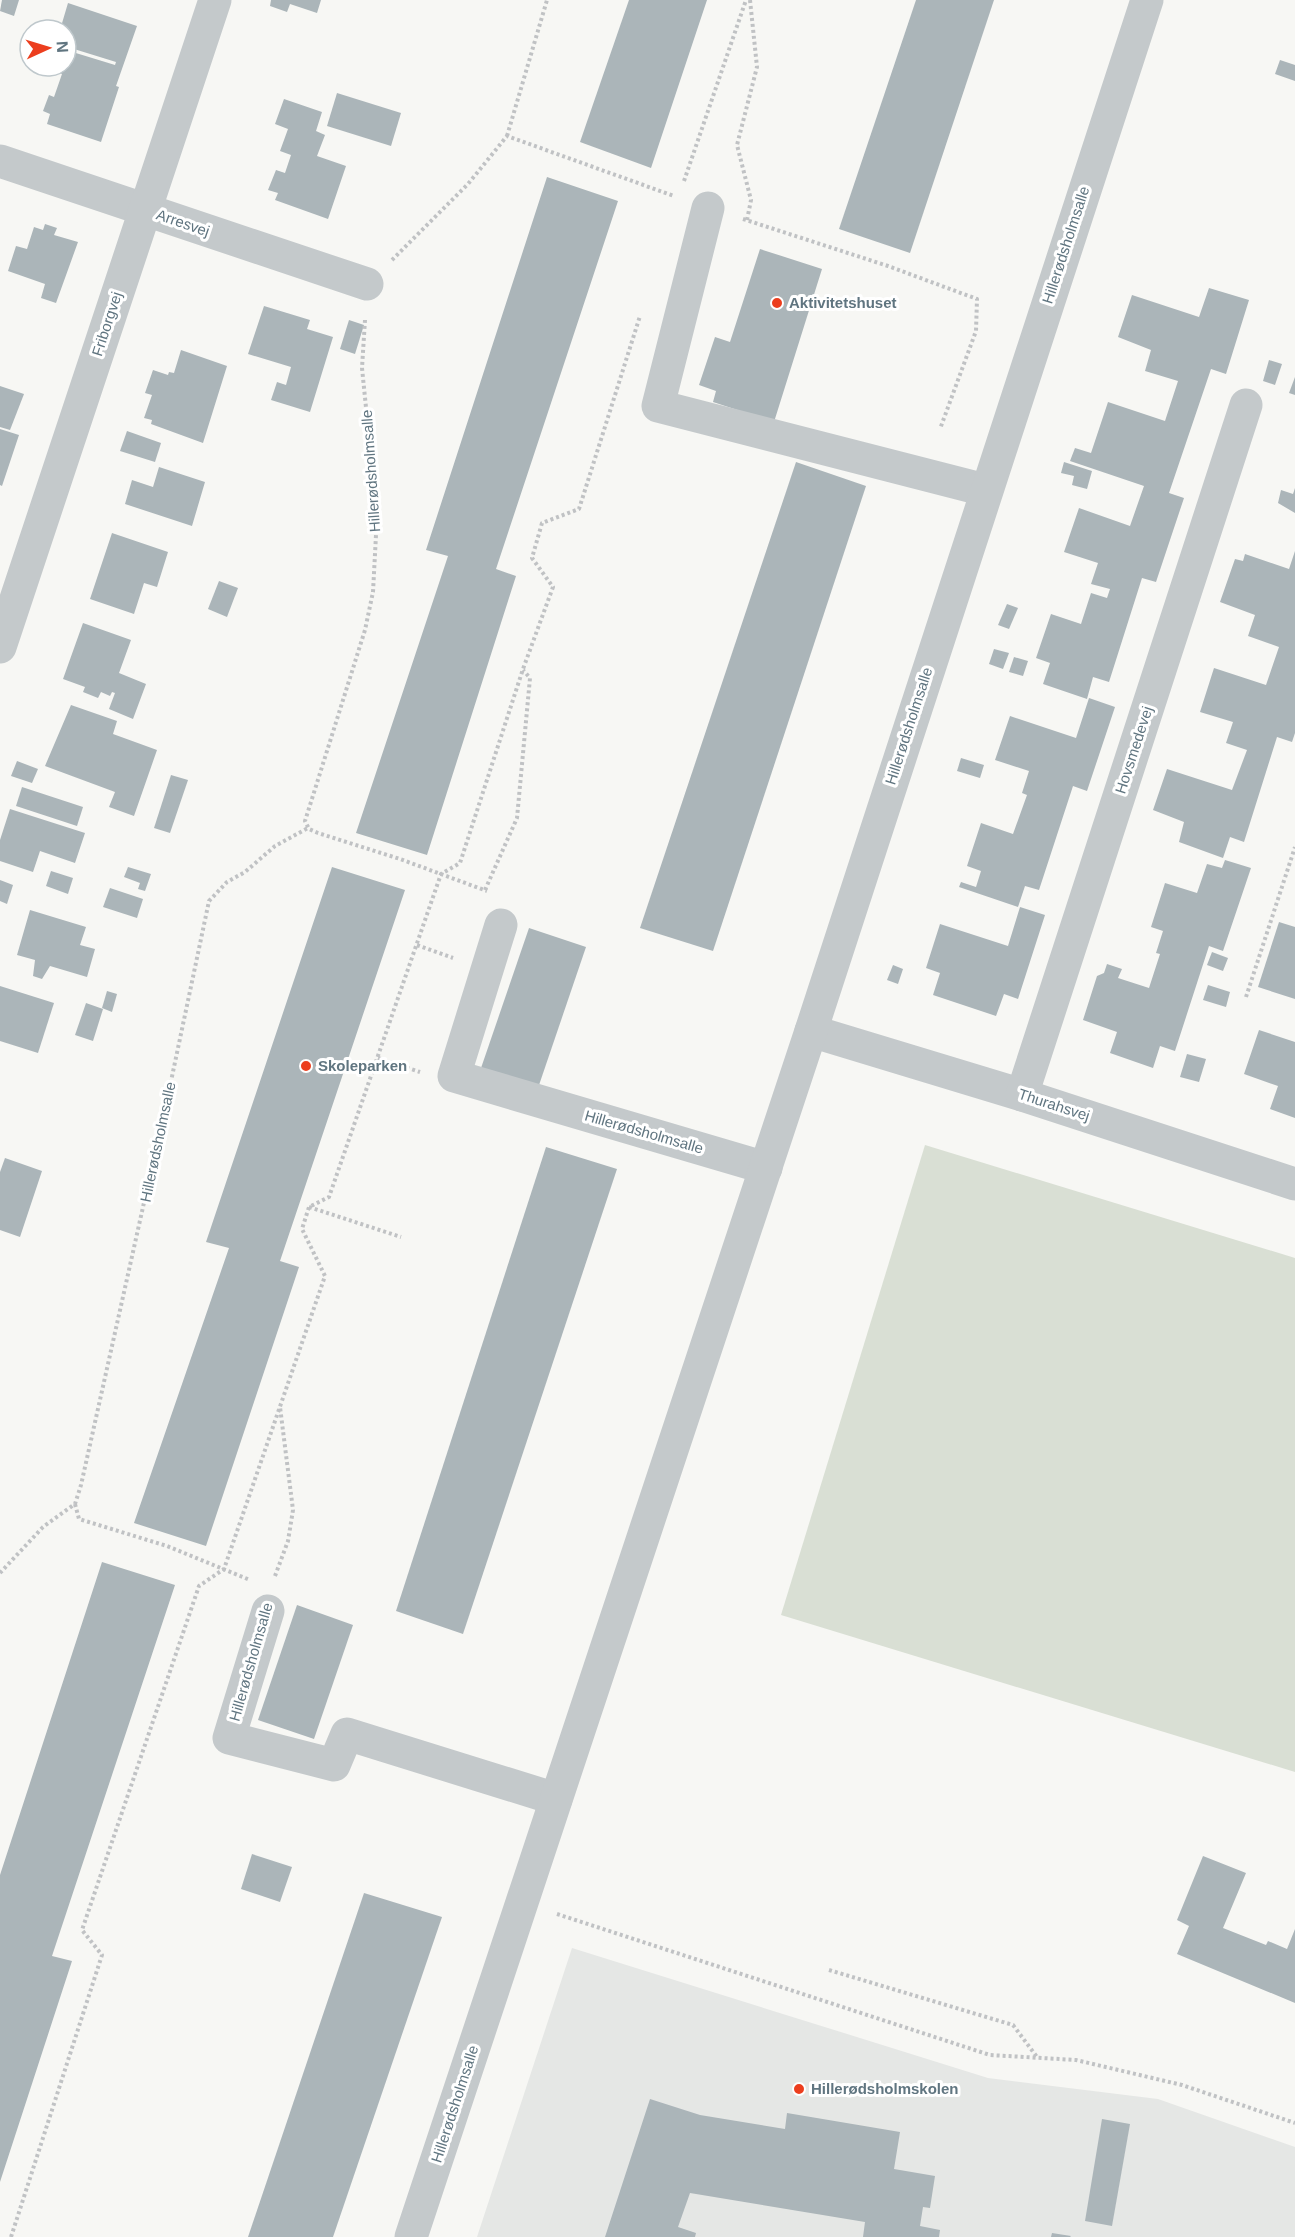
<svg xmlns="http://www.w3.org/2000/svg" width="1295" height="2237" font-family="Arial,sans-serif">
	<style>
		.built { fill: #e5e7e5 }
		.green { fill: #d9dfd4 }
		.building { fill: #abb5b9 }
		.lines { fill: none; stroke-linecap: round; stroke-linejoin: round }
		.path { stroke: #c0c2c4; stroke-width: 4; stroke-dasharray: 3 3; stroke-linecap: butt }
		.minor { stroke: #c4c9cb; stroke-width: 33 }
		.poi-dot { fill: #ec3e1e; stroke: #fff; stroke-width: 2 }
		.labels { text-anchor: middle; stroke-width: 6; stroke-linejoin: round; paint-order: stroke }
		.street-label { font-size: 15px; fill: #607580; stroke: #fff }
		.poi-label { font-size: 15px; font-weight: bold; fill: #607580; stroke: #fff; text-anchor: start }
	</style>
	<rect width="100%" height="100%" fill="#f7f7f4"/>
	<polygon class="built" points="572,1948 988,2078 1158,2099 1295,2147 1295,2237 477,2237"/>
	<polygon class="green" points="925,1145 1295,1258 1295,1772 781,1615"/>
	<g class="building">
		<polygon points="2,0 19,0 14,16 0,11"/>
		<polygon points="271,0 321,0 317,13 290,4 287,12 270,6"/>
		<polygon points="629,0 707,0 651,168 580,142"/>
		<polygon points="916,0 994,0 910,253 839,229"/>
		<polygon points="68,3 137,26 116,86 119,87 101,142 47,124 50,114 43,111 49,95 54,97 62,74 56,71 58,66 66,66 66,50 115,65 116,62 74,49 76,42 66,39 66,30 60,30"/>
		<polygon points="1280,60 1295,65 1295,81 1275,74"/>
		<polygon points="337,93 401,113 391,146 327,126"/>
		<polygon points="284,99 322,112 316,131 325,135 317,156 346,166 328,219 275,200 278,193 268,190 276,170 285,173 291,155 280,151 288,129 275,124"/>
		<polygon points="547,177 618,201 496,569 516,576 427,855 356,833 448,556 426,550"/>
		<polygon points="45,224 57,228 54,235 78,242 56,303 41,298 45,284 8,271 16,246 27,249 34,227 43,230"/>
		<polygon points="760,249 822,269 774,422 713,402 716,391 699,385 715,337 730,342"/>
		<polygon points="1209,288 1249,300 1226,374 1211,369 1169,493 1184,498 1156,582 1142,578 1109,682 1093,677 1087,699 1043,684 1050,663 1036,658 1051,614 1081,624 1091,593 1107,598 1110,589 1091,584 1098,563 1064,552 1079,508 1130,526 1144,486 1070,461 1075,448 1091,453 1108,402 1165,421 1178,381 1145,371 1151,350 1118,337 1132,295 1199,317"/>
		<polygon points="264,306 310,320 307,329 333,337 310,412 271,400 277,382 286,385 291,367 248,354"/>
		<polygon points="349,320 364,325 355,354 340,349"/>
		<polygon points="181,350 227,366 203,443 151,424 152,420 144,418 152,395 145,393 153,370 168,375 169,372 174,373"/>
		<polygon points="1269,360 1282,364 1275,385 1263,381"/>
		<polygon points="1295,377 1295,395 1289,393"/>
		<polygon points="0,386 24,394 10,430 0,427"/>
		<polygon points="0,429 19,435 2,486 0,485"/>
		<polygon points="127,431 161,443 155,462 120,451"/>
		<polygon points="796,462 866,486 713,951 640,928"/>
		<polygon points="1064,462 1092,471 1087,489 1072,485 1074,476 1061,473"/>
		<polygon points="159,467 205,482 192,526 125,504 132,480 153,487"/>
		<polygon points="1295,488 1295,513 1278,503 1281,490 1293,494"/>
		<polygon points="112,533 168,552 157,587 144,583 134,614 90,599"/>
		<polygon points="1295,551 1295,733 1292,742 1277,737 1244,842 1230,837 1223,858 1179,842 1184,822 1153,810 1167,769 1232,790 1247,750 1226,743 1233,722 1200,712 1214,668 1266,685 1279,647 1248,636 1255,615 1220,602 1235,559 1243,561 1245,554 1289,569"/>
		<polygon points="219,581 238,588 227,617 208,609"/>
		<polygon points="1007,604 1018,608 1009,629 998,625"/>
		<polygon points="83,623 131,640 119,673 146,684 133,719 109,709 115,693 112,692 110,696 101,692 98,698 83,692 85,687 63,679"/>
		<polygon points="994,649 1009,653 1003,669 989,664"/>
		<polygon points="1014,657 1028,661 1023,676 1009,672"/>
		<polygon points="1089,698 1115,707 1087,791 1073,786 1039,890 1025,886 1018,907 959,887 961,882 976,887 981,871 967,866 981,823 1013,834 1027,795 1022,793 1029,771 995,760 1010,716 1076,738"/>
		<polygon points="71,705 117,721 113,734 157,750 134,816 109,807 115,792 45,766"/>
		<polygon points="961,758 984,765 980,778 957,771"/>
		<polygon points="17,761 38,769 32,783 11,776"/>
		<polygon points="171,775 188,780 170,833 154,828"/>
		<polygon points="22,787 83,807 77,826 16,806"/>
		<polygon points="10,809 85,833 75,863 40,851 33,872 0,861 0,840"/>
		<polygon points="1225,860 1251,868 1223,951 1209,946 1175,1051 1160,1046 1153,1068 1110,1053 1117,1032 1083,1020 1097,976 1104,973 1107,964 1122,969 1118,978 1149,988 1160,954 1156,953 1163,931 1151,927 1165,883 1197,893 1207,864 1222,868"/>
		<polygon points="128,867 151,874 145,891 138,889 140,883 124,877"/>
		<polygon points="332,867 405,890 280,1261 299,1267 206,1546 134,1523 229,1248 206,1242"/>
		<polygon points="51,871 73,878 68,894 46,886"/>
		<polygon points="0,880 13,885 7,904 0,901"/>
		<polygon points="110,888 143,899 137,918 103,907"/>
		<polygon points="1020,907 1045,915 1018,999 1004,994 996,1016 933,995 940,973 926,968 940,924 1008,946"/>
		<polygon points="30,910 86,927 80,945 95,949 87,977 50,966 42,979 33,976 35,960 17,955"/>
		<polygon points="1279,922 1295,927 1295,999 1258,987"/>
		<polygon points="529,928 586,947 537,1091 480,1071"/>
		<polygon points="1212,952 1228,958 1223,971 1207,965"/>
		<polygon points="893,965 903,969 898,984 887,980"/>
		<polygon points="1208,985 1230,992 1226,1007 1203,1000"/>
		<polygon points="0,986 54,1003 38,1053 0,1041"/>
		<polygon points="107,991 117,994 112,1012 102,1008"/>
		<polygon points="86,1003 103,1009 93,1041 75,1035"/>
		<polygon points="1259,1030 1295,1042 1295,1118 1270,1109 1278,1086 1244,1074"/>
		<polygon points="1187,1054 1206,1059 1199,1082 1180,1077"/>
		<polygon points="546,1147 617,1169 463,1634 396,1611"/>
		<polygon points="5,1158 42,1171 20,1237 0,1230 0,1172"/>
		<polygon points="102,1562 175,1585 52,1956 72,1961 0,2182 0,1875"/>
		<polygon points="297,1605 353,1625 314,1739 258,1720"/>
		<polygon points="252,1854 292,1867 280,1902 241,1889"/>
		<polygon points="1203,1856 1246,1873 1223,1928 1266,1945 1268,1941 1287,1949 1295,1929 1295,2003 1177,1954 1189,1926 1177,1920"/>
		<polygon points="364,1893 442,1917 333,2237 248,2237"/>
		<polygon points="650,2099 700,2115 785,2129 787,2113 900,2132 894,2169 935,2176 930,2208 923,2207 920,2226 940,2230 939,2237 863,2237 865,2222 690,2193 678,2227 696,2233 695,2237 605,2237"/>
		<polygon points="1102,2119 1130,2124 1112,2226 1085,2221"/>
		<polygon points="1052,2233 1071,2236 1070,2237 1051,2237"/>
	</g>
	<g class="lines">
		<g class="path">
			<polyline points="507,136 547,0"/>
			<polyline points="684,181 746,0"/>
			<polyline points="743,219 888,266 977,299 976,331 940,429"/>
			<polyline points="747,220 751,200 737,145 757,67 750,0"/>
			<polyline points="392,260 468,184 507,136 674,196"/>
			<polyline points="365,320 362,368 377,516 373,592 365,630 305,821 309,829 318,833 400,859 487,891"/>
			<polyline points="485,890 517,818 530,678 523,670"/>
			<polyline points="417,945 453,958"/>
			<polyline points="1246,997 1295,847"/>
			<polyline points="378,1058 420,1072"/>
			<polyline points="309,1207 401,1237"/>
			<polyline points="75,1504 79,1519 167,1546 250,1580"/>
			<polyline points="0,1573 43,1527 75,1504 81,1485 170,1086 209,901 227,882 245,872 275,846 308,828"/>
			<polyline points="275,1576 288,1541 293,1510 280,1407"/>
			<polyline points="557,1914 990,2055 1076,2060 1182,2085 1295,2123"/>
			<polyline points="829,1970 1013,2025 1037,2057"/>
			<polyline points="11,2237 102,1955 82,1930 199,1586 224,1569 325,1276 302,1229 309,1207 329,1197 441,874 460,863 523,669 553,587 532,558 542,523 579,509 640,316"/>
		</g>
		<g class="minor">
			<polyline points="0,161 367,284"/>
			<polyline points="708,208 658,406 985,490"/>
			<polyline points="0,647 215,0"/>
			<polyline points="501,925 454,1076 766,1168"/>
			<polyline points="811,1031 1022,1095 1295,1184"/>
			<polyline points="1022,1095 1246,405"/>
			<polyline points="268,1611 229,1738 334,1765 347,1734 556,1799"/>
			<polyline points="411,2237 811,1031 1147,0"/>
		</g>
	</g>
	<g class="poi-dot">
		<circle cx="777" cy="303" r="6"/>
		<circle cx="306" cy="1066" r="6"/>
		<circle cx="799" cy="2089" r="6"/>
	</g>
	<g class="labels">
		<g class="street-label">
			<text transform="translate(183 223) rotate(19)" y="5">Arresvej</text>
			<text transform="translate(1066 245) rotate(-72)" y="5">Hillerødsholmsalle</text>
			<text transform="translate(107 324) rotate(-72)" y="5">Friborgvej</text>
			<text transform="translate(371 471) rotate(-94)" y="5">Hillerødsholmsalle</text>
			<text transform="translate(909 726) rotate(-72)" y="5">Hillerødsholmsalle</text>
			<text transform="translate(1134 750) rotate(-72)" y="5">Hovsmedevej</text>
			<text transform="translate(1054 1105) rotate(18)" y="5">Thurahsvej</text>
			<text transform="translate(644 1132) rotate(16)" y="5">Hillerødsholmsalle</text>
			<text transform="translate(158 1142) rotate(-78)" y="5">Hillerødsholmsalle</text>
			<text transform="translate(251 1662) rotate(-74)" y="5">Hillerødsholmsalle</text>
			<text transform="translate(455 2104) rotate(-72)" y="5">Hillerødsholmsalle</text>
		</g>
		<g class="poi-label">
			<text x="789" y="308">Aktivitetshuset</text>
			<text x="318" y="1071">Skoleparken</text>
			<text x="811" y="2094">Hillerødsholmskolen</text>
		</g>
	</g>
	<g transform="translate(48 48) rotate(86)"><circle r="28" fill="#ffffff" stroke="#bfc8cc" stroke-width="1.5"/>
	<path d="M0-4.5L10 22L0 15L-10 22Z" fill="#ec3e1e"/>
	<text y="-9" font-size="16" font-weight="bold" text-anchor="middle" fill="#607580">N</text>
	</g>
</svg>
